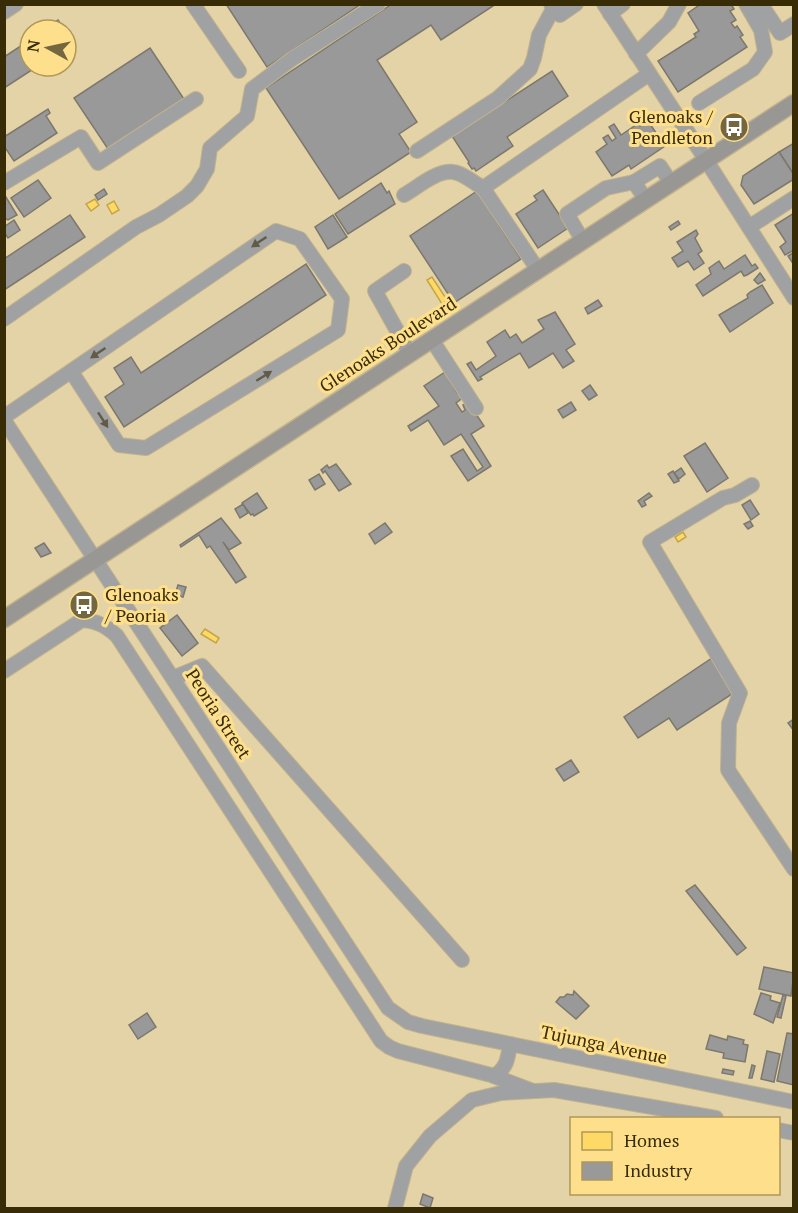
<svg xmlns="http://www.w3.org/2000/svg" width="798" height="1213" font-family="'PT Serif',serif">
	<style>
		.homes { fill: #ffd966; stroke: #c3a54a; stroke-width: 1.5 }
		.industry { fill: #999; stroke: #7c786d; stroke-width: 1.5 }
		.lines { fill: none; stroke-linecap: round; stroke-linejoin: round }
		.minor-casing { stroke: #c0b28e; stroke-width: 16 }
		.major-casing { stroke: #c0b28e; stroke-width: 19 }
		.minor { stroke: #a0a1a3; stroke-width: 14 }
		.major { stroke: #989794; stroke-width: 16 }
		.oneway { fill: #625b45 }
		.labels { text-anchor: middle; stroke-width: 6; stroke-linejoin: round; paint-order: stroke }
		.poi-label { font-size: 18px; fill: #382c07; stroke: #fee08c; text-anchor: end }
		.street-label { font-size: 18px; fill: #382c07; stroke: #fee08c }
	</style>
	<rect width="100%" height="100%" fill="#e4d3a6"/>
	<g class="homes">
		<polygon points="95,199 99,205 91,211 86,204"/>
		<polygon points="114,201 119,210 112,214 107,205"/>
		<polygon points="432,277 447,300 442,304 427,280"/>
		<polygon points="683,532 686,537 678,542 675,537"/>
		<polygon points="205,629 219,638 216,643 201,634"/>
	</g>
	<g class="industry">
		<polygon points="226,4 361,4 267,67"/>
		<polygon points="392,4 496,4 441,40 431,25 377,60 417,122 399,134 411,152 339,199 266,88"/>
		<polygon points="701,4 731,4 734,9 730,11 736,20 731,23 735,28 737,26 743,35 740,37 747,47 678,92 658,61 696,37 694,34 699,31 688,13"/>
		<polygon points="58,20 64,29 43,30"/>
		<polygon points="30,40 30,66 38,66 4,88 4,57"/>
		<polygon points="150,48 184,99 108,149 74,98"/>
		<polygon points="552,71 568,96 507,137 513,146 476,171 474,168 472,169 468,163 469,162 452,136"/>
		<polygon points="48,109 50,113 46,116 57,133 14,161 4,146 4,137"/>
		<polygon points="648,121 665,146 631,169 629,165 612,176 596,152 607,144 603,138 608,135 612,141 616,138 609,127 614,124 621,135 639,123 640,126"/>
		<polygon points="794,143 794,175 779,152"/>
		<polygon points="779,152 794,175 794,179 754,204 741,185 743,176"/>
		<polygon points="38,180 51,198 24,217 11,198"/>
		<polygon points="381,183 387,193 389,191 395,204 348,234 335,214"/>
		<polygon points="104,189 107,194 98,200 95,195"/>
		<polygon points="543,190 568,228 538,248 516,214 537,200 534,196"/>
		<polygon points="477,191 521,259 454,303 410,236"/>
		<polygon points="4,194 17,215 8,220 4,218"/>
		<polygon points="794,213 794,265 788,256 793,253 792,251 785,255 780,247 786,242 775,225"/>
		<polygon points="70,215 85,237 4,290 4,259"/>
		<polygon points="333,215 347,237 328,249 315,227"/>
		<polygon points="14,220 20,230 8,238 4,232 4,227"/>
		<polygon points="678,221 680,224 671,230 669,227"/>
		<polygon points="696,230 698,234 695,238 702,251 698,254 704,263 694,270 688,261 678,267 672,258 683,251 677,242"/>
		<polygon points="745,255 752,266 755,264 758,268 747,275 744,276 741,271 703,296 696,285 711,274 709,268 719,261 724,269"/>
		<polygon points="306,264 326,295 124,427 105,397 124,384 114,368 131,357 141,373"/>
		<polygon points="760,273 765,280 758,284 754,280"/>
		<polygon points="762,285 773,303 730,332 719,315 748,298 747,295 750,292"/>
		<polygon points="598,300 602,306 588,314 585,308"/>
		<polygon points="555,312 575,344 566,350 574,361 563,368 553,353 529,368 520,353 480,377 482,379 478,381 467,364 471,362 476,370 496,356 487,342 505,330 510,338 516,334 522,343 544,329 538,320"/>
		<polygon points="445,372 457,393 460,391 464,397 456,403 462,412 465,410 463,405 468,402 484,426 471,434 491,466 468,481 451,456 463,449 477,471 483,467 461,434 444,445 428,420 411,431 408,426 439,406 424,386"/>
		<polygon points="590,385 597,395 589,400 582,391"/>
		<polygon points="571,402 576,410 563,418 558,410"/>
		<polygon points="705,443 728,478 707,492 684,456"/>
		<polygon points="336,464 351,484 339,491 325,471 323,473 321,470 327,465 329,468"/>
		<polygon points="681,468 685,474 679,479 674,473"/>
		<polygon points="673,471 679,481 674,483 668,474"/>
		<polygon points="319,474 325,484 315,490 309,480"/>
		<polygon points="257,493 267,508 254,516 253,514 251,515 242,503"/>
		<polygon points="649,493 652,496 644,501 646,505 642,507 638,501"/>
		<polygon points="750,500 759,514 751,520 742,505"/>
		<polygon points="243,504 248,513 240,518 235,509"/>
		<polygon points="221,518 241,543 229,550 223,542 246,577 236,583 210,546 207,548 199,535 181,547 180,545"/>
		<polygon points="750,521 753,526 748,529 744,524"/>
		<polygon points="385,523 392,532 375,544 369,534"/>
		<polygon points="44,543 51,553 41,557 35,548"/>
		<polygon points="178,585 186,587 183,597 175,595"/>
		<polygon points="177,615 198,643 182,656 160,628"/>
		<polygon points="712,658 735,692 677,730 669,718 638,738 624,717"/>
		<polygon points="794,719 794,731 788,723"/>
		<polygon points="571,760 579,772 564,781 556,769"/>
		<polygon points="695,885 746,948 737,955 686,891"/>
		<polygon points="764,967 794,973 791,996 759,989"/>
		<polygon points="574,991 589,1006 576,1019 556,1002 560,997 564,997 567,994 573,995"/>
		<polygon points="761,993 771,996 770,1000 780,1003 773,1023 754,1014"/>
		<polygon points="783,995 786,996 781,1018 777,1017"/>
		<polygon points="147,1013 156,1027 138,1039 129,1025"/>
		<polygon points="787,1033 794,1034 794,1085 777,1081"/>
		<polygon points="710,1035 727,1040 728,1036 744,1040 743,1044 748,1045 745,1062 723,1058 724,1053 706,1049"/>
		<polygon points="767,1051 780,1054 774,1082 761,1079"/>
		<polygon points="752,1065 755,1066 752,1078 749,1078"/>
		<polygon points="723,1069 734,1071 733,1075 722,1073"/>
		<polygon points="423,1194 433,1198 430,1208 420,1204"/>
	</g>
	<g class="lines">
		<g class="minor-casing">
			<g id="minor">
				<polyline points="193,4 239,71"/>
				<polyline points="551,4 560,15 576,4"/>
				<polyline points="604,4 706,160 794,298"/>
				<polyline points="762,6 780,33 794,24"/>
				<polyline points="4,12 16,4"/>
				<polyline points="610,14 623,4"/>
				<polyline points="636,54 669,22 679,4"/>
				<polyline points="699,103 753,69 765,52 761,30 746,4"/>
				<polyline points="417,151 498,98 530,69 534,58 539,35 553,9"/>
				<polyline points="4,183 81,137 98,163 196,99"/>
				<polyline points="483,188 649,74"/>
				<path d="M404 195C418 187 437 170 453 172 463 173 474 183 483 188L538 270"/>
				<polyline points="646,200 634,182 660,166 671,183"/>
				<polyline points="749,227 794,198"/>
				<polyline points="583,241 567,214 606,188 634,182"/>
				<polyline points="404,271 375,291 410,354"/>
				<polyline points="4,319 136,227 159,215 187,196 197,186 207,169 210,148 247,116 252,89 292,59 378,4"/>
				<polyline points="432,340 476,408"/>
				<polyline points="4,417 276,231 300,239 342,299 338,330 146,448 119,445 71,371"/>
				<polyline points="4,420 388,1008 408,1022 422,1026 794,1102"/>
				<polyline points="752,485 735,495 723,498 650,542 740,693 729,723 728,770 794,869"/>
				<path d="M4 671 82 620C97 621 106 626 117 636L381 1041 389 1047 398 1051 491 1075 533 1091"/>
				<polyline points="173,678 202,666 462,960"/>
				<path d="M494 1076C507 1068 508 1058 510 1044"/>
				<polyline points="778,1130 794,1133"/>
				<polyline points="395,1208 406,1166 430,1136 472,1100 501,1093 554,1090 716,1118"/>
			</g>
		</g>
		<g class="major-casing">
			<polyline id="major" points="4,619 794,103"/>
		</g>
		<use href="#minor" class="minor"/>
		<use href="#major" class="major"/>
	</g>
	<defs><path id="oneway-solid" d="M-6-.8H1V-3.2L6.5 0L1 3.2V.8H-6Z" transform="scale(1.5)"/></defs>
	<g class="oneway">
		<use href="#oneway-solid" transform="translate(259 242) rotate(146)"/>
		<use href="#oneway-solid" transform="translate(98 353) rotate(146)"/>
		<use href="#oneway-solid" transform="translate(264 376) rotate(-32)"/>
		<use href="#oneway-solid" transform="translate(103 420) rotate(57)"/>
	</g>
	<defs>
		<g id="bus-disc" transform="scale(1.5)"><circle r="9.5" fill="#74663f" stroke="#fee08c"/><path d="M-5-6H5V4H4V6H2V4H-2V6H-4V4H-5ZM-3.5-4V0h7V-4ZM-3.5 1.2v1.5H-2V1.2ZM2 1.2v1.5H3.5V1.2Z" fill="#fff"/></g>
	</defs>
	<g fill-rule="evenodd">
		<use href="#bus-disc" x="734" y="127"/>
		<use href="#bus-disc" x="84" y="605"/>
	</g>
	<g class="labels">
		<g class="poi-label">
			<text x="713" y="123">Glenoaks /<tspan x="713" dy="21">Pendleton</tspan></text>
			<text x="105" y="601" text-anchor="start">Glenoaks<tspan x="105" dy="21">/ Peoria</tspan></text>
		</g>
		<g class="street-label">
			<text transform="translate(388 345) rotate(-33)" y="6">Glenoaks Boulevard</text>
			<text transform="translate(218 714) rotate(57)" y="6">Peoria Street</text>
			<text transform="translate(604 1045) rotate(12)" y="6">Tujunga Avenue</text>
		</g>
	</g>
	<rect width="798" height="1213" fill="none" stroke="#382c07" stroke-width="12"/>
	<rect x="570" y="1117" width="210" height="78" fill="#fee08c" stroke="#af9857" stroke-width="1.5"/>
	<rect x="582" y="1132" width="30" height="18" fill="#ffd966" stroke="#af9857" stroke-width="1.5"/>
	<text x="624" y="1147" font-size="18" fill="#382c07">Homes</text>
	<rect x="582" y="1162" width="30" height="18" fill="#999999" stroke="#af9857" stroke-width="1.5"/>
	<text x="624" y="1177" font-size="18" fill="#382c07">Industry</text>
	<g transform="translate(48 48) rotate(278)"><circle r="28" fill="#fee08c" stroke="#af9857" stroke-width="1.5"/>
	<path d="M0-4.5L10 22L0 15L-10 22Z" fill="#74663f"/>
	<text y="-9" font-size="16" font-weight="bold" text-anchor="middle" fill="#382c07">N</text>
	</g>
</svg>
